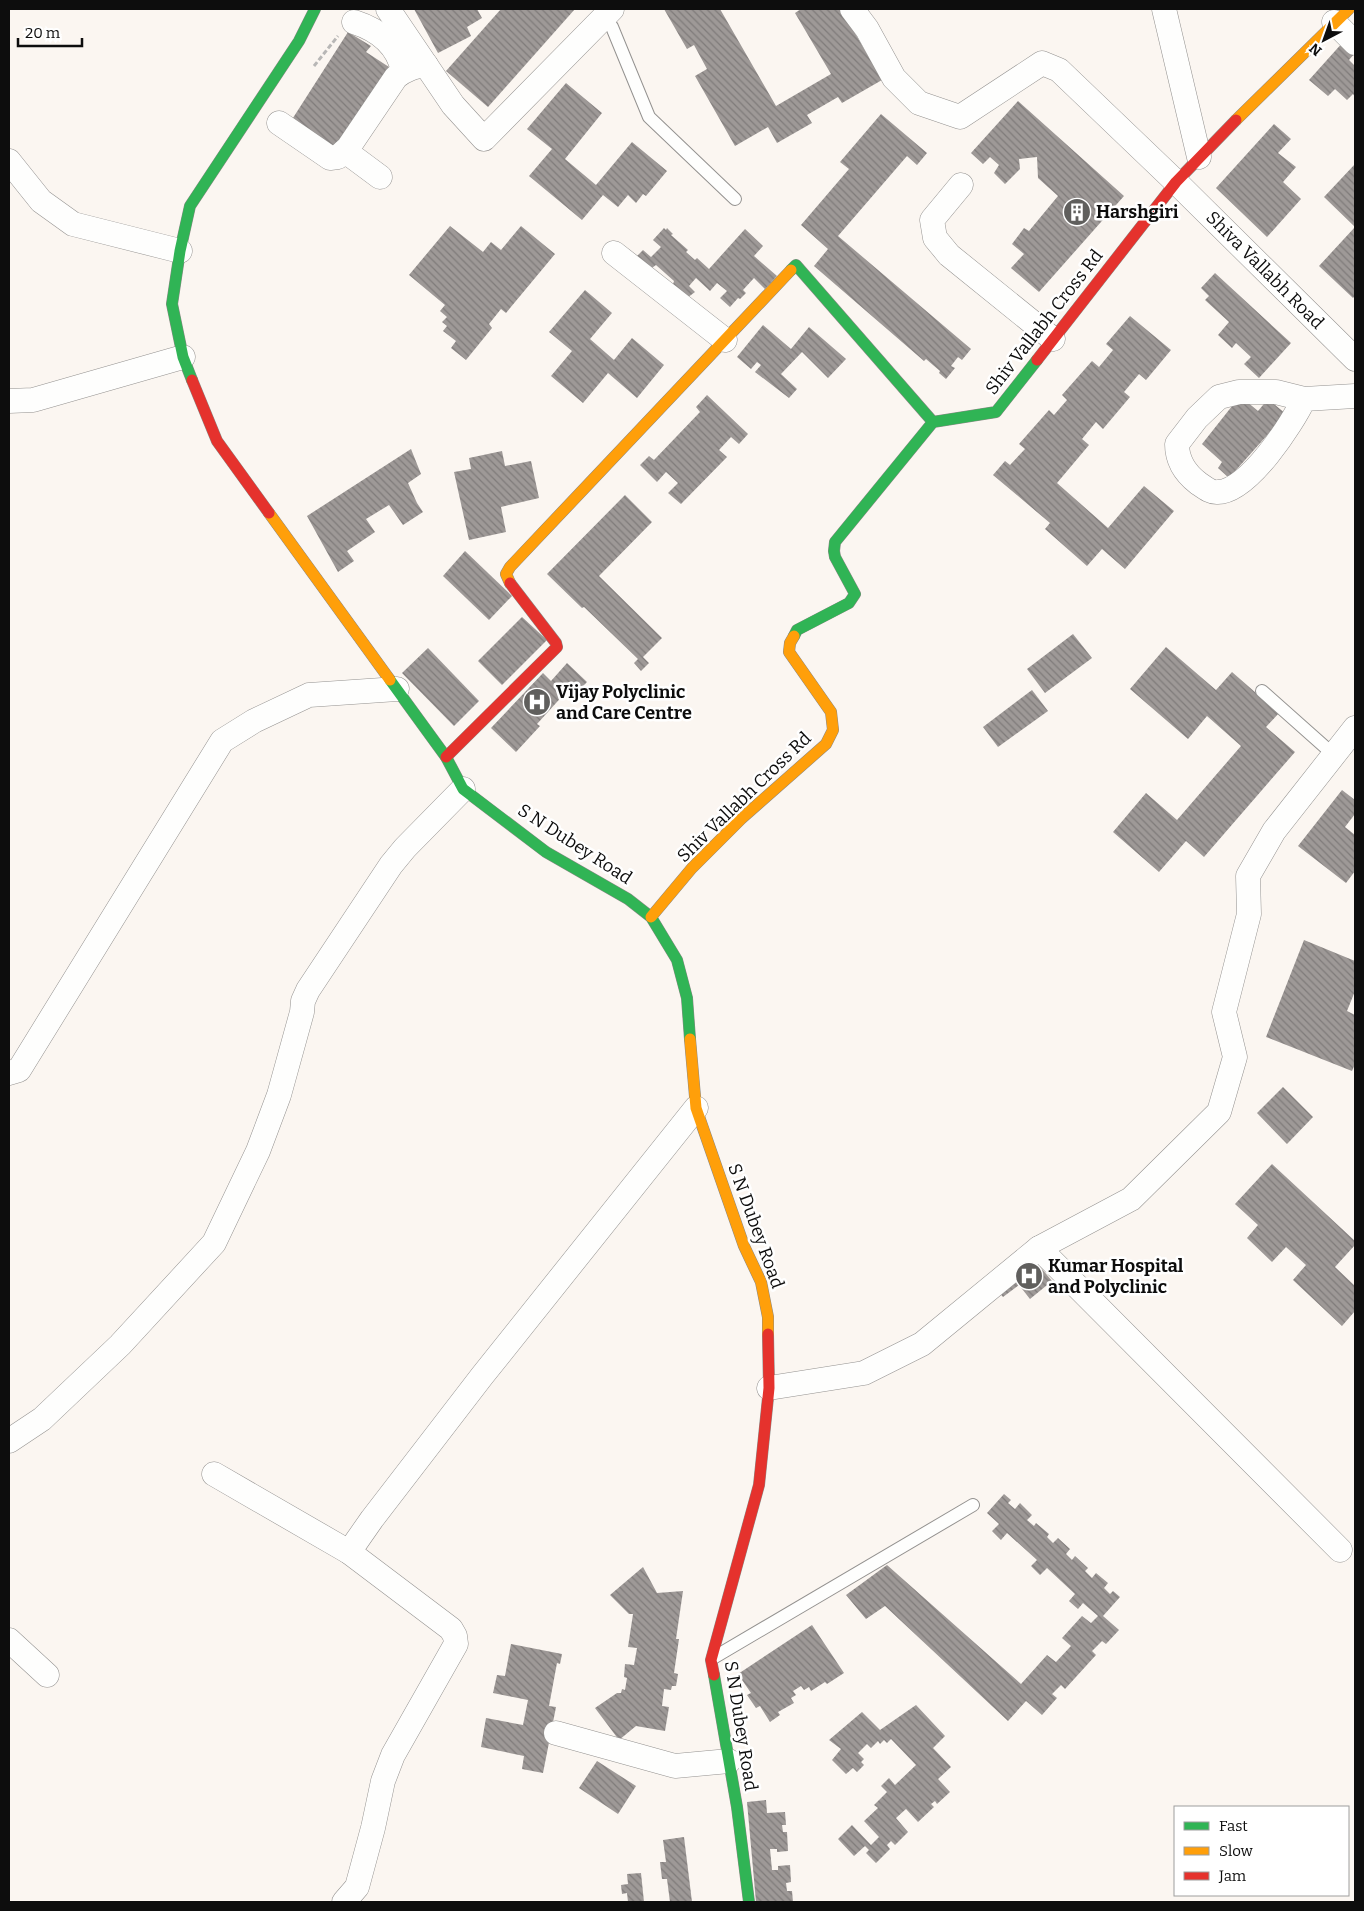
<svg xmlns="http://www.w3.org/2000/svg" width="1364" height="1911" font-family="Bitter,serif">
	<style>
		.building { fill: url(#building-back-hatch) }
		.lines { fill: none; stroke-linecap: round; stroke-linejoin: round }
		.lane-casing { stroke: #949290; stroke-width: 14 }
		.street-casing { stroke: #949290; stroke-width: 25 }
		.fast-casing { stroke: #8b8986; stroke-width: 12 }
		.slow-casing { stroke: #8b8986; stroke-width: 12 }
		.jam-casing { stroke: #8b8986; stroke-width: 12 }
		.path { stroke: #b8b7b6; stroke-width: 3; stroke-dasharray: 5 2.5; stroke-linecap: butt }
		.lane { stroke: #fefefd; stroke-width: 12 }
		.street { stroke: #fefefd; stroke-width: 24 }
		.fast { stroke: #30b455; stroke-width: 11 }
		.slow { stroke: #ff9f0a; stroke-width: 11 }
		.jam { stroke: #e5322d; stroke-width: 11 }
		.labels { text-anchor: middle; stroke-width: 5; stroke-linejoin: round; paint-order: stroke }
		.poi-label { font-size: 18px; font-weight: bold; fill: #0d0d0d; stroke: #fff; text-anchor: start }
		.street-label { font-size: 18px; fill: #0d0d0d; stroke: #fff }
	</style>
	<defs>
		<pattern id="building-back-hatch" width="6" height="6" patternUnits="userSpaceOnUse" patternTransform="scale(1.25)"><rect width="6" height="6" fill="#9e9997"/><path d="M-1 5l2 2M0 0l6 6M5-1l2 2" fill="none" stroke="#7f7b7a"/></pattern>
	</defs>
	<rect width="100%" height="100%" fill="#fbf6f1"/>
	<g class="building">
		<polygon points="414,9 477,9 482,18 467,27 471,36 438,53"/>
		<polygon points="501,9 575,9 488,107 446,71"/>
		<polygon points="664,9 720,9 776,106 831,74 795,13 801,9 841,9 882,80 842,103 838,97 807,115 812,123 777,143 768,127 735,146 695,76 707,69 694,45 687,49"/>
		<polygon points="348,32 371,46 366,52 389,67 336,150 291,121"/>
		<polygon points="1344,41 1355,53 1349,60 1355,66 1355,97 1353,94 1347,100 1335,89 1328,96 1309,80"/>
		<polygon points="566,83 602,113 565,159 596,185 632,142 667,171 646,196 643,194 636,203 628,195 618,207 603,195 582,220 529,176 552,149 527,129"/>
		<polygon points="1018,101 1124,196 1039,292 1011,268 1024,254 1012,244 1024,228 1029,231 1058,196 1038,178 1037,157 1019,159 1020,169 1005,184 994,173 999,165 990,157 983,164 971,153"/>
		<polygon points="881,114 927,153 917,165 907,156 838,236 971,349 962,360 958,357 951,366 955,368 946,379 939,373 940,371 926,359 924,361 814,266 828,249 801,225 849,169 840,162"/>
		<polygon points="1274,124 1291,139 1278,153 1296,167 1283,182 1301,199 1267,237 1216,188"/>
		<polygon points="1355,164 1355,296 1353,298 1319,266 1355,227 1324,197"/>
		<polygon points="450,226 483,252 491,242 501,250 521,226 555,254 506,313 501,309 489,324 492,328 466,360 451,348 456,341 443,331 447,326 442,322 447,317 440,311 445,305 409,275"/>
		<polygon points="664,228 666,230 667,228 673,234 671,235 688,250 686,252 695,260 697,258 709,269 745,229 763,246 754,256 777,276 765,289 754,278 743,290 746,293 740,299 738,298 730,307 720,298 727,291 717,283 710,291 696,278 689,286 695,292 687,298 672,288 674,281 656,265 649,270 634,259 643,250 651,257 661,247 653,240"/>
		<polygon points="1215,273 1291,343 1259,378 1244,364 1251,357 1236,343 1232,348 1218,335 1229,322 1205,300 1209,296 1201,288"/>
		<polygon points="585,290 612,313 590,339 614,360 632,338 664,365 637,398 608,373 583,403 551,376 572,351 549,332"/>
		<polygon points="1130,316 1171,350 1146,380 1139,374 1124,392 1130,397 1103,429 1096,422 1082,439 1089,445 1057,483 1108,528 1144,486 1174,511 1125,569 1102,549 1087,566 1045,529 1050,523 993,475 1005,461 1010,465 1025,449 1019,444 1049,410 1054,415 1067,400 1062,395 1092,361 1099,367 1113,350 1106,344"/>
		<polygon points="763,325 791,349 809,327 846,359 828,378 802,352 781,374 797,389 789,398 755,372 761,365 757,362 751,369 737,357"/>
		<polygon points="707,395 748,434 739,444 731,437 719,450 727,457 681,504 668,493 678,483 666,472 657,482 640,465 649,456 654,460 700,412 696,407"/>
		<polygon points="1240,396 1258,411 1268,399 1286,414 1229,478 1218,468 1222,462 1202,444"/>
		<polygon points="411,449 421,474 408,483 417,503 423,512 403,525 389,505 366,519 375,532 347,551 354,561 338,572 307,516"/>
		<polygon points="502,451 505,466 531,461 539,498 501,507 506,532 469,540 454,472 471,469 469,458"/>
		<polygon points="625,495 652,522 599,576 662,638 643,657 649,663 641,671 634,663 638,659 584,607 582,608 547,574"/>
		<polygon points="465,551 512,596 489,620 443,576"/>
		<polygon points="522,617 547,640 502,685 478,661"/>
		<polygon points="1073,634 1092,658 1045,693 1027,669"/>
		<polygon points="1166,647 1216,690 1232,672 1279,713 1266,727 1295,752 1204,857 1186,841 1159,872 1113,832 1146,793 1177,820 1241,746 1207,716 1188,739 1130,689"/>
		<polygon points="428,648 479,701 454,726 402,673"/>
		<polygon points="567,663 587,682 572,697 566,692 537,724 540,726 516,752 491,728 543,673 551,681"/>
		<polygon points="1032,690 1048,711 998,747 983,727"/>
		<polygon points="1342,790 1355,800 1355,814 1345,827 1355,835 1355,871 1346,883 1298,846"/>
		<polygon points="1304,940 1355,961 1355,991 1347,1011 1355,1015 1355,1064 1352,1071 1266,1037"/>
		<polygon points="1283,1087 1313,1117 1287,1144 1257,1113"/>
		<polygon points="1272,1164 1355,1241 1355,1245 1335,1267 1355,1286 1355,1311 1342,1326 1293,1280 1306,1265 1286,1247 1272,1262 1247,1238 1258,1225 1235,1204"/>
		<polygon points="1032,1257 1052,1281 1030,1299 1019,1285 1003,1297 995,1288"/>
		<polygon points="1004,1494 1011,1500 1008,1503 1015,1509 1020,1503 1032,1515 1027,1520 1034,1526 1036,1523 1049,1534 1047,1537 1053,1543 1058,1538 1070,1549 1066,1554 1072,1560 1075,1556 1088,1568 1085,1571 1092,1578 1096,1573 1108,1583 1104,1588 1110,1594 1113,1591 1120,1597 1103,1616 1119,1630 1106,1644 1102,1641 1092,1651 1096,1655 1065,1689 1061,1685 1052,1694 1057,1698 1042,1715 1026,1701 1008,1721 885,1606 866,1619 846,1595 887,1565 1021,1684 1047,1655 1056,1662 1071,1646 1062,1638 1082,1616 1091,1623 1098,1616 1083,1603 1078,1609 1069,1601 1075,1594 1047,1568 1040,1575 1031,1566 1037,1560 1007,1533 1001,1540 992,1531 999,1524 987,1513"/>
		<polygon points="643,1567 657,1593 683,1591 676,1639 679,1639 674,1673 678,1674 676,1686 672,1686 671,1690 664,1689 662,1706 669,1707 665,1731 636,1726 619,1740 595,1708 617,1693 621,1693 622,1689 625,1690 627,1678 624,1677 625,1664 634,1665 637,1648 628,1647 633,1614 629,1614 610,1595"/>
		<polygon points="812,1625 844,1673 827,1684 825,1682 811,1691 809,1687 804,1690 801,1686 793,1691 796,1695 791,1698 794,1703 778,1712 780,1715 770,1722 760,1706 756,1708 747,1695 751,1693 738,1674"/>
		<polygon points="511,1644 562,1654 560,1664 557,1663 549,1706 556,1707 543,1773 522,1769 524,1756 481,1747 486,1718 523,1725 528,1700 493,1693 497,1675 505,1676"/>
		<polygon points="916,1705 945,1736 933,1748 951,1767 938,1779 950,1792 937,1804 935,1801 931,1804 934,1807 918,1822 906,1809 896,1818 908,1832 895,1845 891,1841 887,1845 890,1849 876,1863 866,1853 869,1850 865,1846 854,1856 838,1839 852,1825 871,1845 879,1837 864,1821 878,1808 874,1805 887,1792 881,1786 889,1778 895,1785 916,1765 891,1739 887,1743 884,1740 880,1744 878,1741 871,1748 867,1744 858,1753 864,1759 861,1762 864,1765 857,1772 853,1768 846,1774 832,1760 841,1749 829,1740 862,1712 880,1730"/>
		<polygon points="597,1761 636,1786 618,1814 579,1788"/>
		<polygon points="766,1800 767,1813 785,1812 786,1825 782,1825 783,1832 787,1832 788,1851 777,1852 777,1849 770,1849 772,1870 778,1870 778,1866 790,1865 791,1882 786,1883 787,1891 792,1891 793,1902 756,1902 747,1802"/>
		<polygon points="684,1837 692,1902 670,1902 667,1879 662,1879 660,1862 666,1862 663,1840"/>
		<polygon points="641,1873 644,1902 628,1902 627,1893 622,1894 621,1885 628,1884 627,1874"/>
	</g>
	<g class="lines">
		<g class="lane-casing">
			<g id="lane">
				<polyline points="604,15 612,27 649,117 735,199"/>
				<polyline points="1262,691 1334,755"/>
				<polyline points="713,1658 973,1505"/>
			</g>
		</g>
		<g class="street-casing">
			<g id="street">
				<polyline points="388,9 453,105 484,139 612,9"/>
				<polyline points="852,9 867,29 894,78 919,103 960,117 1042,63 1059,70 1176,182 1355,359"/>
				<polyline points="1164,9 1199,157"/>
				<path d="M354 22C379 30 398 45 403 71"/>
				<polyline points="1334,22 1355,43"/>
				<path d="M279 123 330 158 338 157 348 148 396 77C406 69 414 67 426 65"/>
				<polyline points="345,151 380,177"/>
				<polyline points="9,161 41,201 73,224 180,251"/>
				<polyline points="961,185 932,220 935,238 949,255 1053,339"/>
				<polyline points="614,253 725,340"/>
				<path d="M1304 399C1292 424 1248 492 1218 492 1211 493 1204 487 1198 483 1185 473 1177 460 1177 444L1197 418 1219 397 1239 392H1276L1304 399 1355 396"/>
				<polyline points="9,401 33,400 183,357"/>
				<polyline points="9,1073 19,1070 222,741 254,721 309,695 397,689"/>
				<polyline points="1039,1248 1340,1550"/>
				<polyline points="769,1388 864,1373 922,1344 1039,1248 1131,1199 1219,1112 1235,1057 1224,1012 1249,914 1248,876 1274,831 1355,728"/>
				<polyline points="9,1441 42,1419 120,1345 214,1243 258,1151 279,1095 302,1012 303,1001 308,990 391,865 405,848 463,789"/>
				<polyline points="214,1474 349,1552 451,1629 455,1636 456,1644 393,1755 383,1781 373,1828 357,1887 344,1902"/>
				<polyline points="349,1552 372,1519 482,1376 696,1108"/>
				<polyline points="9,1640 47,1675"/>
				<polyline points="556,1733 675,1766 729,1761"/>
			</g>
		</g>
		<g class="fast-casing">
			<g id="fast">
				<polyline points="791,270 796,265 933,422"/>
				<polyline points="192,380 183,357 172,304 180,251 190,206 299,41 315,9"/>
				<polyline points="794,636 797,630 849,603 855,594 835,557 834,551 835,542 933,422 996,412 1037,360"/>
				<polyline points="390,680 446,757 463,789 546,852 628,899 651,917 677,960 687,998 690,1039"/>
				<polyline points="714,1675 737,1807 749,1902"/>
			</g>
		</g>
		<g class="slow-casing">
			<g id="slow">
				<polyline points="1236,120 1349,9"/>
				<polyline points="269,513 390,680"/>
				<polyline points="510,583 506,574 510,567 791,270"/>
				<polyline points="651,917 692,868 741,819 826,744 833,730 831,712 789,652 790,643 794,636"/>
				<polyline points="690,1039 696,1108 744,1246 761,1282 768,1317 768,1334"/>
			</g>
		</g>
		<g class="jam-casing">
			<g id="jam">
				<polyline points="1037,360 1176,182 1236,120"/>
				<polyline points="192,380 217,441 269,513"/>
				<polyline points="446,757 557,647 556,643 510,583"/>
				<polyline points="714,1675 711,1660 759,1485 769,1388 768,1334"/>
			</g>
		</g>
		<polyline class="path" points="314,66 338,36"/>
		<use href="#lane" class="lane"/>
		<use href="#street" class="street"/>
		<use href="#fast" class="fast"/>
		<use href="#slow" class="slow"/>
		<use href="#jam" class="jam"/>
	</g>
	<defs>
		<g id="building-disc" transform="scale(1.4375)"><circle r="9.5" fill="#605f5d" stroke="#fff"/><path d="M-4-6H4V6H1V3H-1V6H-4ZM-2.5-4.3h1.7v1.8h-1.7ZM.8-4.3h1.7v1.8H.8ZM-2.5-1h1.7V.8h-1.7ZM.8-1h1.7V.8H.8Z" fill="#fff"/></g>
		<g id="hospital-disc" transform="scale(1.4375)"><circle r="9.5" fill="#605f5d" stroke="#fff"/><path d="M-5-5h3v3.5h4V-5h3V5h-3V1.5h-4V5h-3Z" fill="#fff"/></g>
	</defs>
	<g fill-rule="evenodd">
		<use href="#building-disc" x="1077" y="212"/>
		<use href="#hospital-disc" x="537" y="702"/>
		<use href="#hospital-disc" x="1029" y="1276"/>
	</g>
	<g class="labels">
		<g class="poi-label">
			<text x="1096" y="218">Harshgiri</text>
			<text x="556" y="698">Vijay Polyclinic<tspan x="556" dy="21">and Care Centre</tspan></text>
			<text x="1048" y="1272">Kumar Hospital<tspan x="1048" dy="21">and Polyclinic</tspan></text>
		</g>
		<g class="street-label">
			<text transform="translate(1265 270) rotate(45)" y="6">Shiva Vallabh Road</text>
			<text transform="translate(1044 322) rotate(-52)" y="6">Shiv Vallabh Cross Rd</text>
			<text transform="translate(744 797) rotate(-44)" y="6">Shiv Vallabh Cross Rd</text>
			<text transform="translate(575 844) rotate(33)" y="6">S N Dubey Road</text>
			<text transform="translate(756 1226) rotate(70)" y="6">S N Dubey Road</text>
			<text transform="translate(741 1726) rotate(81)" y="6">S N Dubey Road</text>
		</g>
	</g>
	<rect width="1364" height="1911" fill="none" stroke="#0d0d0d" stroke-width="20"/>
	<rect x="1174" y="1806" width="175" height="90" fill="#ffffff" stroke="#9e9e9e"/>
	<rect x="1184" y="1822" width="25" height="8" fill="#30b455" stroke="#9e9e9e"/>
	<text x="1219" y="1831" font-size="15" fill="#0d0d0d">Fast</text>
	<rect x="1184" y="1847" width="25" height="8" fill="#ff9f0a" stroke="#9e9e9e"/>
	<text x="1219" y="1856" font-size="15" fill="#0d0d0d">Slow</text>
	<rect x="1184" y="1872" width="25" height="8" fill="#e5322d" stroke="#9e9e9e"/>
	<text x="1219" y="1881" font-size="15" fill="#0d0d0d">Jam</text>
	<g transform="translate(1324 40) rotate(221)" stroke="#ffffff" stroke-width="4" paint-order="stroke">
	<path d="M0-4L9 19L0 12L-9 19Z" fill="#0d0d0d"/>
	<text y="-8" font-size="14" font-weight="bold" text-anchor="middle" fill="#0d0d0d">N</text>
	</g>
	<path d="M18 38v8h64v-8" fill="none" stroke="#0d0d0d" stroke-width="2.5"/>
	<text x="25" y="38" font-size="15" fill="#0d0d0d" stroke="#ffffff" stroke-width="4" paint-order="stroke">20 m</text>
</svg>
